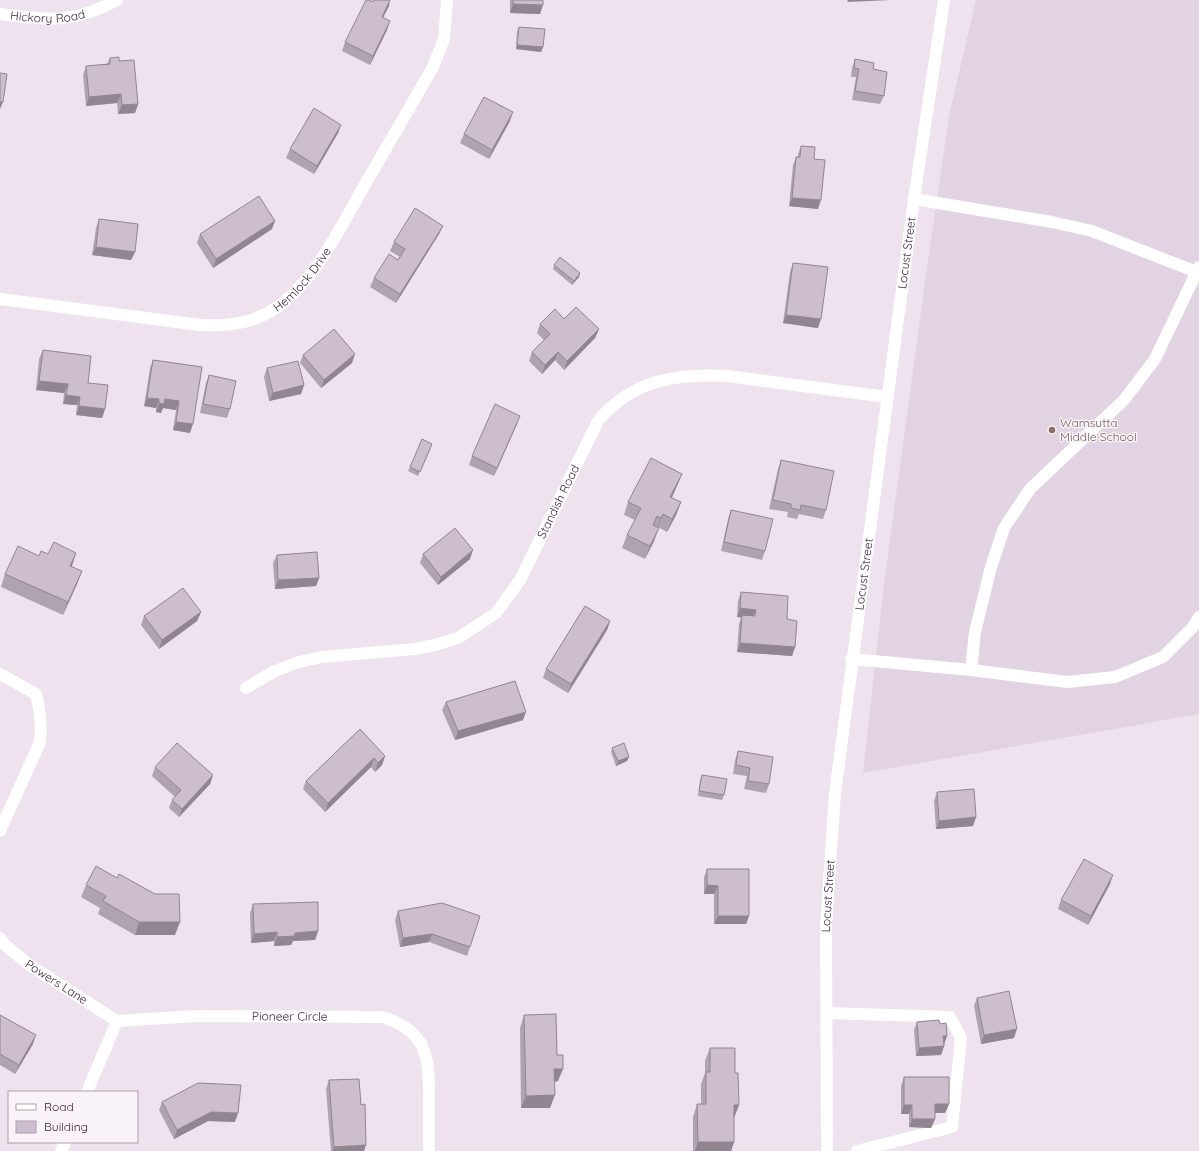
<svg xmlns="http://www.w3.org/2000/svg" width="1199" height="1151" font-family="Quicksand,sans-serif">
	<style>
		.built { fill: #e1d3e1 }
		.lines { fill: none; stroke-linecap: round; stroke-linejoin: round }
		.minor { stroke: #fff; stroke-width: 12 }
		.wall { fill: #b0a3b1 }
		.shaded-wall { fill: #908590 }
		.building { fill: #cdbece; stroke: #908590 }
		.education-dot { fill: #8d6e63; stroke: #f9f3f9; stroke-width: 1.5 }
		.labels { text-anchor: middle; stroke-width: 3; stroke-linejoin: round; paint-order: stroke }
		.street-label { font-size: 12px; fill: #3f213b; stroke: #f9f3f9 }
		.education-label { font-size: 12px; fill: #785e54; stroke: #f9f3f9; text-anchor: start }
	</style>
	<rect width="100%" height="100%" fill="#ede2ed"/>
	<polygon class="built" points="976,0 1199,0 1199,714 863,773 884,584 926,275 949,116"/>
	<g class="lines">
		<g class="minor">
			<path id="s1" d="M0 14C46 20 74 24 117 0"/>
			<polyline points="914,199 1052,222 1092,231 1199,273"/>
			<path id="s2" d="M0 299 200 325C228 326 252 324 276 308 313 283 341 227 363 188 386 148 410 107 433 67L444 39 447 0"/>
			<polyline points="851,659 971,670 1067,682 1115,677 1163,657 1193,627 1199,617"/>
			<polyline points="971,670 975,632 991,567 1004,528 1030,489 1124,400 1155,359 1199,267"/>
			<path d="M0 674 36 694C40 710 42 725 40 742L0 831"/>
			<path id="s3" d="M246 688 275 671 299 662 322 657 414 649 435 645 458 638 496 613 520 580 598 421C632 380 677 373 727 376L887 397"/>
			<path id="s4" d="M0 938 4 944 28 964 117 1021"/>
			<polyline points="827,1013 950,1017 961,1038 952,1127 857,1151"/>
			<path id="s5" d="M87 1092 117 1021 196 1016 383 1017C426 1031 429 1055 429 1096 429 1114 429 1133 429 1151"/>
			<polyline points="61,1151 65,1142"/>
			<path id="s6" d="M827 1151 826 926 835 793 914 199 944 0"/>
		</g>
	</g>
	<g class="wall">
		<polygon points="510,0 543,0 540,14 510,13"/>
		<polygon points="373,2 389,6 383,18 387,30 370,65 342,51 345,42"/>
		<polygon points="519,27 543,47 541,52 516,49 517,31"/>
		<polygon points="110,58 119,61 138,104 135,113 118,114 117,103 86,106 83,75 86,66 107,64"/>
		<polygon points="855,59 884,96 880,104 852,100 856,77 851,77 852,68"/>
		<polygon points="510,121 489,159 460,143 464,134"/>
		<polygon points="341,125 338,133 314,174 286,158 290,149"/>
		<polygon points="801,146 814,159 818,209 789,206 793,165 796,157 798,157 798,154"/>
		<polygon points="99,219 135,252 131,260 92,255 96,228"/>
		<polygon points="443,226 439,234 396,303 370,287 374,278 398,260 400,257 390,251 394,242"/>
		<polygon points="272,229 213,268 197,243 200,234"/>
		<polygon points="793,263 818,328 783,323 790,272"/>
		<polygon points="554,265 579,277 572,285 553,269"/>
		<polygon points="564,319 599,329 595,338 564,370 555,360 542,374 529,361 532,352 544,340 537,333 540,324"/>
		<polygon points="43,350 88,383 105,409 102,418 76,415 77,405 63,404 64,393 36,390 39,359"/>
		<polygon points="303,355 352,363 321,388 300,363"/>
		<polygon points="153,360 202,367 190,433 173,430 176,410 163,408 161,413 156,412 156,408 144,406 150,368"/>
		<polygon points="267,368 304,385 301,394 269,401 264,377"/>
		<polygon points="209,375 230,409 227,418 200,413 206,383"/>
		<polygon points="517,424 494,476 469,465 472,456"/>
		<polygon points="431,448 418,476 408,471 410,467"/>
		<polygon points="781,460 826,510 823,519 799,514 797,519 787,517 788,512 769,509 778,469"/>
		<polygon points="682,474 672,498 681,502 676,515 667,532 658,527 654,541 645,559 622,548 627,535 635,520 624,515 628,502"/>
		<polygon points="731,510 765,551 762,560 721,551 728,519"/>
		<polygon points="423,554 470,559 438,585 420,563"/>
		<polygon points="277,555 319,578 316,586 275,589 273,563"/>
		<polygon points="71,567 82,571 77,584 63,615 1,587 5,574"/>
		<polygon points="741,592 787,619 795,647 792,656 737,652 739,624 741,618 737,617 738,601"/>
		<polygon points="201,612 197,621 159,649 141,625 144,616"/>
		<polygon points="610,621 607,630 568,693 543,678 546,669"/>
		<polygon points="446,702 523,720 455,740 442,710"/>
		<polygon points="360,729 385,756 382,765 375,772 371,767 325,812 303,789 306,781"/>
		<polygon points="612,748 629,757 627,761 616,766 611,752"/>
		<polygon points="738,751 769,784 766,793 744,789 747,776 733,774 735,760"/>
		<polygon points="155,767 213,775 210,784 179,817 169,808 172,800 175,797 152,776"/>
		<polygon points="702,775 724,795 722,800 698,796 700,780"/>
		<polygon points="937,792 976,817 973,826 936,829 934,801"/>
		<polygon points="707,869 749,916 746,924 714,924 714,894 704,894 704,877"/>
		<polygon points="1110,884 1088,925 1058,909 1061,900"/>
		<polygon points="86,885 175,935 135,935 98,914 100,908 81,897"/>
		<polygon points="253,904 318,931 315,940 293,941 291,945 274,946 274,941 251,943 250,913"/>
		<polygon points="398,911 470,947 467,956 429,942 400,947 395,920"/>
		<polygon points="977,998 1014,1038 981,1044 974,1006"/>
		<polygon points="0,1015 33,1044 15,1074 0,1065"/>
		<polygon points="524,1015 557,1055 558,1081 555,1082 550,1108 521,1108 520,1028"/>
		<polygon points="917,1022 940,1024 944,1046 941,1055 916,1056 914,1030"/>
		<polygon points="710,1048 734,1118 734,1142 731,1151 693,1151 693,1117 697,1104 701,1104 701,1084 705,1073 705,1061"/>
		<polygon points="904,1077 949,1104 945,1113 935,1113 935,1119 931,1128 909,1127 909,1114 901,1114 901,1086"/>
		<polygon points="329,1080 361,1105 364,1151 331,1151 326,1089"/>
		<polygon points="162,1102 235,1122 208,1121 174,1139 159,1110"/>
	</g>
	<g class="shaded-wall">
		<polygon points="390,0 389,6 378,26 382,17"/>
		<polygon points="848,0 891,0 847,2"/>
		<polygon points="513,4 543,5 540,14 510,13"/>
		<polygon points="390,21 387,30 370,65 373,56"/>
		<polygon points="517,45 543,47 541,52 516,49"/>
		<polygon points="121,94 117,103 86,106 89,97"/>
		<polygon points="0,102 3,102 0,109"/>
		<polygon points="138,104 135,113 118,114 122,105"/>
		<polygon points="513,112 510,121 489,159 492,150"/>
		<polygon points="341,125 338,133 314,174 317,166"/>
		<polygon points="792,198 821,200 818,209 789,206"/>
		<polygon points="275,221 272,229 213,268 216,259"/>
		<polygon points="443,226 439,234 396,303 400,294"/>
		<polygon points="96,247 135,252 131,260 92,255"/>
		<polygon points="580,273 579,277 572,285 574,281"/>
		<polygon points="786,315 821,319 818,328 783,323"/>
		<polygon points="599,329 595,338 564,370 567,361"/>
		<polygon points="558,352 555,360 542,374 545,365"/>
		<polygon points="355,354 352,363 321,388 324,380"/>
		<polygon points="39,381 68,384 64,393 36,390"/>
		<polygon points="304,385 301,394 269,401 273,393"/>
		<polygon points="66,395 80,397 77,405 63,404"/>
		<polygon points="147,398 159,399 156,408 144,406"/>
		<polygon points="165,399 179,401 176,410 163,408 161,413 156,412 159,403"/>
		<polygon points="79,406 105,409 102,418 76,415"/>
		<polygon points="520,416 517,424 494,476 497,468"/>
		<polygon points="176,422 193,424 190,433 173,430"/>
		<polygon points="682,474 677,486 665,510 670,497"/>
		<polygon points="681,502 676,515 667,532 672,519"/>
		<polygon points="663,514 658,527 656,530 661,518"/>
		<polygon points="659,528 654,541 645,559 650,546"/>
		<polygon points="473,550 470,559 438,585 441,577"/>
		<polygon points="76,553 72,566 66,579 70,566"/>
		<polygon points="82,571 77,584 63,615 68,602"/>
		<polygon points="319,578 316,586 275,589 278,580"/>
		<polygon points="740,608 756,610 752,619 742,615 741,617 737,617"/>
		<polygon points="201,612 197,621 159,649 162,640"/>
		<polygon points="610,621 607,630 568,693 571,684"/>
		<polygon points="740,643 795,647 792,656 737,652"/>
		<polygon points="526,712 523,720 455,740 458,731"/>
		<polygon points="385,756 382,765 375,772 378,763"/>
		<polygon points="629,757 627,761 616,766 618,761"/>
		<polygon points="374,758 371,767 325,812 328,803"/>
		<polygon points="213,775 210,784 179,817 182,809"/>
		<polygon points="976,817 973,826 936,829 939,821"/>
		<polygon points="1113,875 1110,884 1088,925 1091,916"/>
		<polygon points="707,885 718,886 714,894 704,894"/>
		<polygon points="718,916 749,916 746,924 714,924"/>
		<polygon points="139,922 180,922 175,935 135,935"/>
		<polygon points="318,931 315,940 293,941 291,945 274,946 277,937 295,933"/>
		<polygon points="277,932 274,941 251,943 254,934"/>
		<polygon points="432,934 429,942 400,947 403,938"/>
		<polygon points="1017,1029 1014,1038 981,1044 984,1035"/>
		<polygon points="36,1035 33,1044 15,1074 19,1065"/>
		<polygon points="943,1036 947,1036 944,1045"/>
		<polygon points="944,1046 941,1055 916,1056 919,1048"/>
		<polygon points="554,1069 563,1069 558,1081 550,1082"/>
		<polygon points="555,1095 550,1108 521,1108 526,1096"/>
		<polygon points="935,1104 949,1104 945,1113 932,1113"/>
		<polygon points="734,1105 739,1105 734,1118"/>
		<polygon points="904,1105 912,1105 909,1114 901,1114"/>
		<polygon points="211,1112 238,1113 235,1122 208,1121 174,1139 177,1130"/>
		<polygon points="912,1119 935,1119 931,1128 909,1127"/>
		<polygon points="698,1142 734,1142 731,1151 695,1151"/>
		<polygon points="366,1145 364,1151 333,1151 334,1147"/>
	</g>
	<g class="building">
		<polygon points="366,0 370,0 373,2 374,0 390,0 382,17 390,21 373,56 345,42"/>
		<polygon points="513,0 543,0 543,5 513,4"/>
		<polygon points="519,27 545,29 543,47 517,45"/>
		<polygon points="119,57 119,61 134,60 138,104 122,105 121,94 89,97 86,66 110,64 110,58"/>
		<polygon points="855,59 874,63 873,69 887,72 884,96 855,91 859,69 854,68"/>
		<polygon points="0,73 7,74 3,102 0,102"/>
		<polygon points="484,97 513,112 492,150 464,134"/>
		<polygon points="314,108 341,125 317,166 290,149"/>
		<polygon points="801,146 815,147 814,159 825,160 821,200 792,198 796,157 800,157"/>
		<polygon points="259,196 275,221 216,259 200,234"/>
		<polygon points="415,208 443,226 400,294 374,278 389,254 398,260 405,249 394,242"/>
		<polygon points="99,219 138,224 135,252 96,247"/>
		<polygon points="560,257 580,273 574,281 554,265"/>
		<polygon points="793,263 828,267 821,319 786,315"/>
		<polygon points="576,307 599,329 567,361 558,352 545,365 532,352 550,334 540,324 555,309 564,319"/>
		<polygon points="334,329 355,354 324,380 303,355"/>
		<polygon points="43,350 91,356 88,383 108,385 105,409 79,406 80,397 66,395 68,384 39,381"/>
		<polygon points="153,360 202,367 193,424 176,422 179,401 165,399 164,404 159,403 159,399 147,398"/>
		<polygon points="298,361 304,385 273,393 267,368"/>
		<polygon points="209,375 236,381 230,409 203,404"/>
		<polygon points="495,404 520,416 497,468 472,456"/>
		<polygon points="422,439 432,444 420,472 410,467"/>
		<polygon points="651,458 682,474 670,497 681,502 672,519 663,514 661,518 657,516 653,525 659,528 650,546 627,535 641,508 628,502"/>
		<polygon points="781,460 834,471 826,510 801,505 800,510 791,508 791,504 773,500"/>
		<polygon points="731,510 773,519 765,551 724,542"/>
		<polygon points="455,528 473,550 441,577 423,554"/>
		<polygon points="54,542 76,553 70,566 82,571 68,602 5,574 18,546 39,556 41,551 48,554"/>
		<polygon points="317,552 319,578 278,580 277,555"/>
		<polygon points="183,588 201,612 162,640 144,616"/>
		<polygon points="741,592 788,596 787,619 797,621 795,647 740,643 742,615 755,616 756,610 740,608"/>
		<polygon points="585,606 610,621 571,684 546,669"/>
		<polygon points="515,681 526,712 458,731 446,702"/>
		<polygon points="360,729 385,756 378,763 374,758 328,803 306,781"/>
		<polygon points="177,743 213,775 182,809 172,800 181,790 155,767"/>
		<polygon points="624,743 629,757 618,761 612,748"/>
		<polygon points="738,751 773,757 769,784 748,781 750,768 736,765"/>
		<polygon points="702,775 727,779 724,795 699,791"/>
		<polygon points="974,789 976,817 939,821 937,792"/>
		<polygon points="1084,859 1113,875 1091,916 1061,900"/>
		<polygon points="96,866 117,878 119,874 155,894 179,894 180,922 139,922 103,901 106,896 86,885"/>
		<polygon points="707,869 749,869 749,916 718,916 718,886 707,885"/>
		<polygon points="318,902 318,931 295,933 295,936 277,937 277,932 254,934 253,904"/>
		<polygon points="442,903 480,916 470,947 432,934 403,938 398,911"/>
		<polygon points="1009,991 1017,1029 984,1035 977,998"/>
		<polygon points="556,1014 557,1055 563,1055 563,1069 554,1069 555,1095 526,1096 524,1015"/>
		<polygon points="0,1015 36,1035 19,1065 0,1054"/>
		<polygon points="939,1020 940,1024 946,1023 947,1036 943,1036 944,1046 919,1048 917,1022"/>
		<polygon points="710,1048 735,1048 735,1073 738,1073 739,1105 734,1105 734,1142 698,1142 697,1104 706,1104 706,1072 710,1072"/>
		<polygon points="904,1077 949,1077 949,1104 935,1104 935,1119 912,1119 912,1105 904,1105"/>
		<polygon points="359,1079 361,1105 365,1104 366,1145 334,1147 329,1080"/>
		<polygon points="198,1083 241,1085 238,1113 211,1112 177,1130 162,1102"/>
	</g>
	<circle class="education-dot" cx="1052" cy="430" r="4"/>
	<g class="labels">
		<g class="street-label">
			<text dy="4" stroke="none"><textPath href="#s1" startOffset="48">Hickory Road</textPath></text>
			<text dy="4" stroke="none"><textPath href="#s6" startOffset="903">Locust Street</textPath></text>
			<text dy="4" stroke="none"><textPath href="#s2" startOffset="320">Hemlock Drive</textPath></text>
			<text dy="4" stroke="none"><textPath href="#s3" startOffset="394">Standish Road</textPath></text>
			<text dy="4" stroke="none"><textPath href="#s6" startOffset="579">Locust Street</textPath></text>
			<text dy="4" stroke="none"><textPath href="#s6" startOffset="255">Locust Street</textPath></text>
			<text dy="4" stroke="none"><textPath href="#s4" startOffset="72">Powers Lane</textPath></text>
			<text dy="4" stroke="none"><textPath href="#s5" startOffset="250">Pioneer Circle</textPath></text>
		</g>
		<g class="education-label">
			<text x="1060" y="427">Wamsutta<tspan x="1060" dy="14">Middle School</tspan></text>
		</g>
	</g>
	<rect x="8" y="1091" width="130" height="52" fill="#f9f3f9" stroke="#af9fad"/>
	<rect x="16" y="1104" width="20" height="6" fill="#ffffff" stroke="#af9fad"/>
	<text x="44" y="1111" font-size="12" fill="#3f213b">Road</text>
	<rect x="16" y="1121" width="20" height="12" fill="#cdbece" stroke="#af9fad"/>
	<text x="44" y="1131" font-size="12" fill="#3f213b">Building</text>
</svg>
